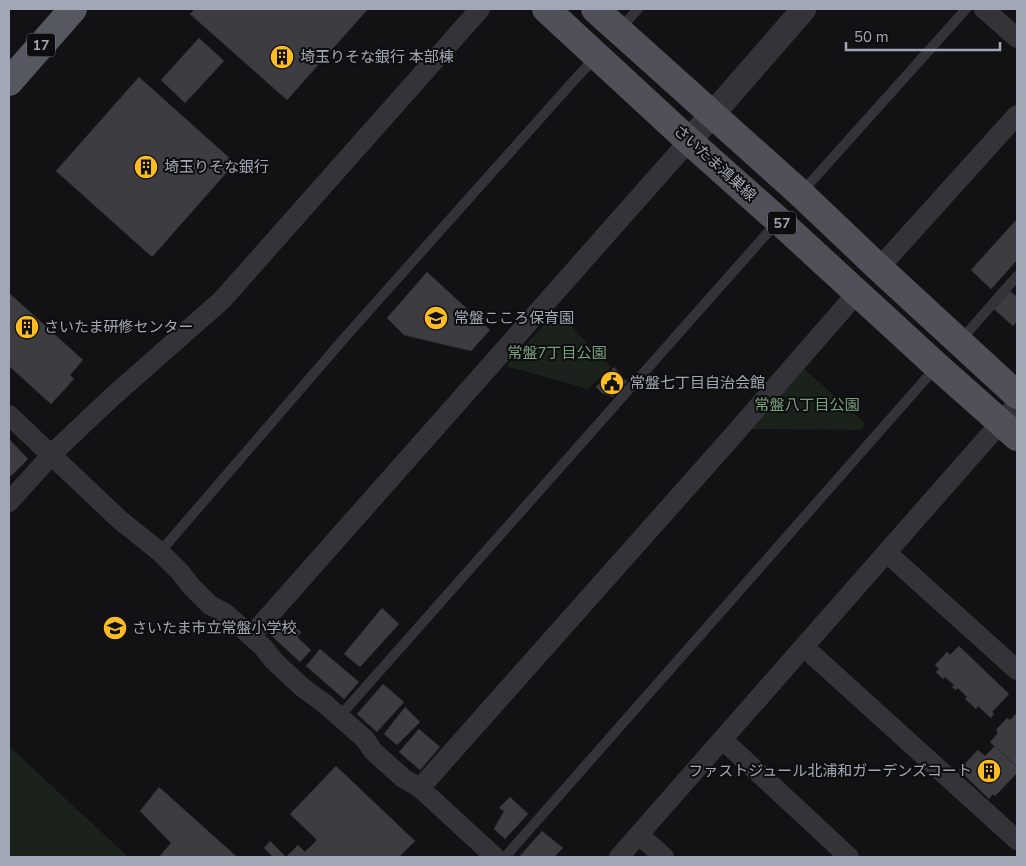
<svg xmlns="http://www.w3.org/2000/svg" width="1026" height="866" font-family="'Nunito Sans','Noto Sans JP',sans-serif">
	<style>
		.green { fill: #1a221b }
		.building { fill: #3c3c41; stroke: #2c2c30 }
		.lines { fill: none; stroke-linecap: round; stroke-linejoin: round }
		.service { stroke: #333339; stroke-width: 10 }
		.minor { stroke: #333339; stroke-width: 20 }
		.tertiary { stroke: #333339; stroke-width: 25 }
		.primary { stroke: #4f5058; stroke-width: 28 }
		.trunk { stroke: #565861; stroke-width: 28 }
		.labels { text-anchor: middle; stroke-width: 4; stroke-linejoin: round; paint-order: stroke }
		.shield { fill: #0d0d0f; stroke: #757983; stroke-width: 1 }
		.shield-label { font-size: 14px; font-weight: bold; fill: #a2a7b5 }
		.poi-label { font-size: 15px; fill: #a2a7b5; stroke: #0d0d0f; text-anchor: start }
		.street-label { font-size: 15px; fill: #a2a7b5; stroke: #0d0d0f }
		.park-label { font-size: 15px; fill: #78a27c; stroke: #0d0d0f }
	</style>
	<rect width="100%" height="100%" fill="#121214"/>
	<g class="green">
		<polygon points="556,312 611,367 588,389 506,366"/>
		<polygon points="804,369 866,424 860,430 752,429"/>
		<polygon points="9,746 128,857 9,857"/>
	</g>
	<g class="building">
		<polygon points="195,9 368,9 287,100 190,14"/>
		<polygon points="199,38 224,61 185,103 161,80"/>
		<polygon points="139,77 235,163 152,257 56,171"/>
		<polygon points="1017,219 1017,260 991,289 971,270"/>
		<polygon points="427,272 490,330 471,351 404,335 387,318"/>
		<polygon points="1010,291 1017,297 1017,321 1013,326 994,309"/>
		<polygon points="9,293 83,360 70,375 74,379 51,404 9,366"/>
		<polygon points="614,367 627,382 613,397 602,393 596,387"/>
		<polygon points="9,439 28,459 11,476 9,473"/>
		<polygon points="382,608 399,624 360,667 344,654"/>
		<polygon points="286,619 301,632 297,637 311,650 300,662 272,636"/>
		<polygon points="959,646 1009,694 992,712 994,714 991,718 978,706 976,709 965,699 967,697 958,688 956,690 952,687 954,685 945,677 943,679 936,672 939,669 935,665 947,652 950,655"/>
		<polygon points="320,649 359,682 344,699 306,666"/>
		<polygon points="383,684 404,702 377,732 357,714"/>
		<polygon points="405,707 420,722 397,745 384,734"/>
		<polygon points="1017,713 1017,767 990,742 998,733 996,730 1007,718 1010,720"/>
		<polygon points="419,729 440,747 420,770 399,752"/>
		<polygon points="995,746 1017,767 1017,773 995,796 993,794 989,799 959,770 978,750 985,756"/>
		<polygon points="336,766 415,841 399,857 273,857 264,848 270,841 286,857 298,845 305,852 317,840 290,814"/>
		<polygon points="159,787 237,857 161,857 160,856 171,843 140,811"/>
		<polygon points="510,797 528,814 505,839 494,829 504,811 499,808"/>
		<polygon points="542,831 563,848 554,857 519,857"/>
	</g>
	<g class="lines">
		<g class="service">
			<polyline points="620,29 638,9"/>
			<polyline points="802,192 966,9"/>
			<polyline points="960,341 1017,276"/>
			<polyline points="160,552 347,335 577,77 596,57"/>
			<polyline points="339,717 778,221"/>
			<polyline points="505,857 937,366"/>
		</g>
		<g class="minor">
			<polyline points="984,9 1017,38"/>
			<polyline points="879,268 1017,115"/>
			<polyline points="9,415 120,520 160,552 181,573 190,585 210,605 225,613 251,636 263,647 274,661 302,687 325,704 365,739 373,751 403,778 420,788 495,857"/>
			<polyline points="9,502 57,449 112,397 222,300 480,9"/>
			<polyline points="887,553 1017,670"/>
			<polyline points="251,636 689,141"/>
			<polyline points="804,647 1017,840"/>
			<polyline points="723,740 849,857"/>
			<polyline points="420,788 730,439 857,293"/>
			<polyline points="639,835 664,857"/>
			<polyline points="619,857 1017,404"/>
		</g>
		<polyline class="tertiary" points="689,141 804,9"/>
		<g class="primary">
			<polyline points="546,9 689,141 779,221 937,366 1017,437"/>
			<polyline points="595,9 800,193 879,268 1017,395"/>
		</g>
		<polyline class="trunk" points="9,82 73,9"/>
	</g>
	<defs>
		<g id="building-disc" transform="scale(1.25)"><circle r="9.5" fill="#fdbc21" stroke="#0d0d0f"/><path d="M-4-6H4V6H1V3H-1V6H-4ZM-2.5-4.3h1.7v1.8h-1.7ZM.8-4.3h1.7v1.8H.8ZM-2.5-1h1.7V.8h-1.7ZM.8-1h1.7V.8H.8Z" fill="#111"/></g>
		<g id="school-disc" transform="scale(1.25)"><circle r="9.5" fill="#fdbc21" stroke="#0d0d0f"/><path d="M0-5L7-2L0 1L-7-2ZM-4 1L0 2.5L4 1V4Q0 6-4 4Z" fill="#111"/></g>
		<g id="civic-disc" transform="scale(1.25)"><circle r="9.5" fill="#fdbc21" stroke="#0d0d0f"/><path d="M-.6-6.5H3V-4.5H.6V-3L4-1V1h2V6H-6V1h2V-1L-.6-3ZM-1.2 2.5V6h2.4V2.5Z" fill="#111"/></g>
	</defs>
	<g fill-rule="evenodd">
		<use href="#building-disc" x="282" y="57"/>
		<use href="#building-disc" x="146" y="167"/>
		<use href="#school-disc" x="436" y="318"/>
		<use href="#building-disc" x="27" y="327"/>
		<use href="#civic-disc" x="612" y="383"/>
		<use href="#school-disc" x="115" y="628"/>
		<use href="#building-disc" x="989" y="771"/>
	</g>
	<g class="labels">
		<g class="shield">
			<rect x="27" y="33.5" width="28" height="23" rx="4"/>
			<rect x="768" y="211.5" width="28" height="23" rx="4"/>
		</g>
		<g class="shield-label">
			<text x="41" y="50">17</text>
			<text x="782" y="228">57</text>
		</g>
		<g class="poi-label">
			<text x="300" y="62">埼玉りそな銀行 本部棟</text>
			<text x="164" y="172">埼玉りそな銀行</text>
			<text x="454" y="323">常盤こころ保育園</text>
			<text x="44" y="332">さいたま研修センター</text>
			<text x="630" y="388">常盤七丁目自治会館</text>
			<text x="132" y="633">さいたま市立常盤小学校</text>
			<text x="972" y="776" text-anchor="end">ファストジュール北浦和ガーデンズコート</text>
		</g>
		<g class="street-label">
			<text transform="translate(715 163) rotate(42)" y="5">さいたま鴻巣線</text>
		</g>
		<g class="park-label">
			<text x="557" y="358">常盤7丁目公園</text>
			<text x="807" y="410">常盤八丁目公園</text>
		</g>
	</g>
	<rect width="1026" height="866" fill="none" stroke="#a2a7b5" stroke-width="20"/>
	<path d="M846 42v8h154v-8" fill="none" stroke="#a2a7b5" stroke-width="2.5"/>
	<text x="854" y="42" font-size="15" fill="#a2a7b5" stroke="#0d0d0f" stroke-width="4" paint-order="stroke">50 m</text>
</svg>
